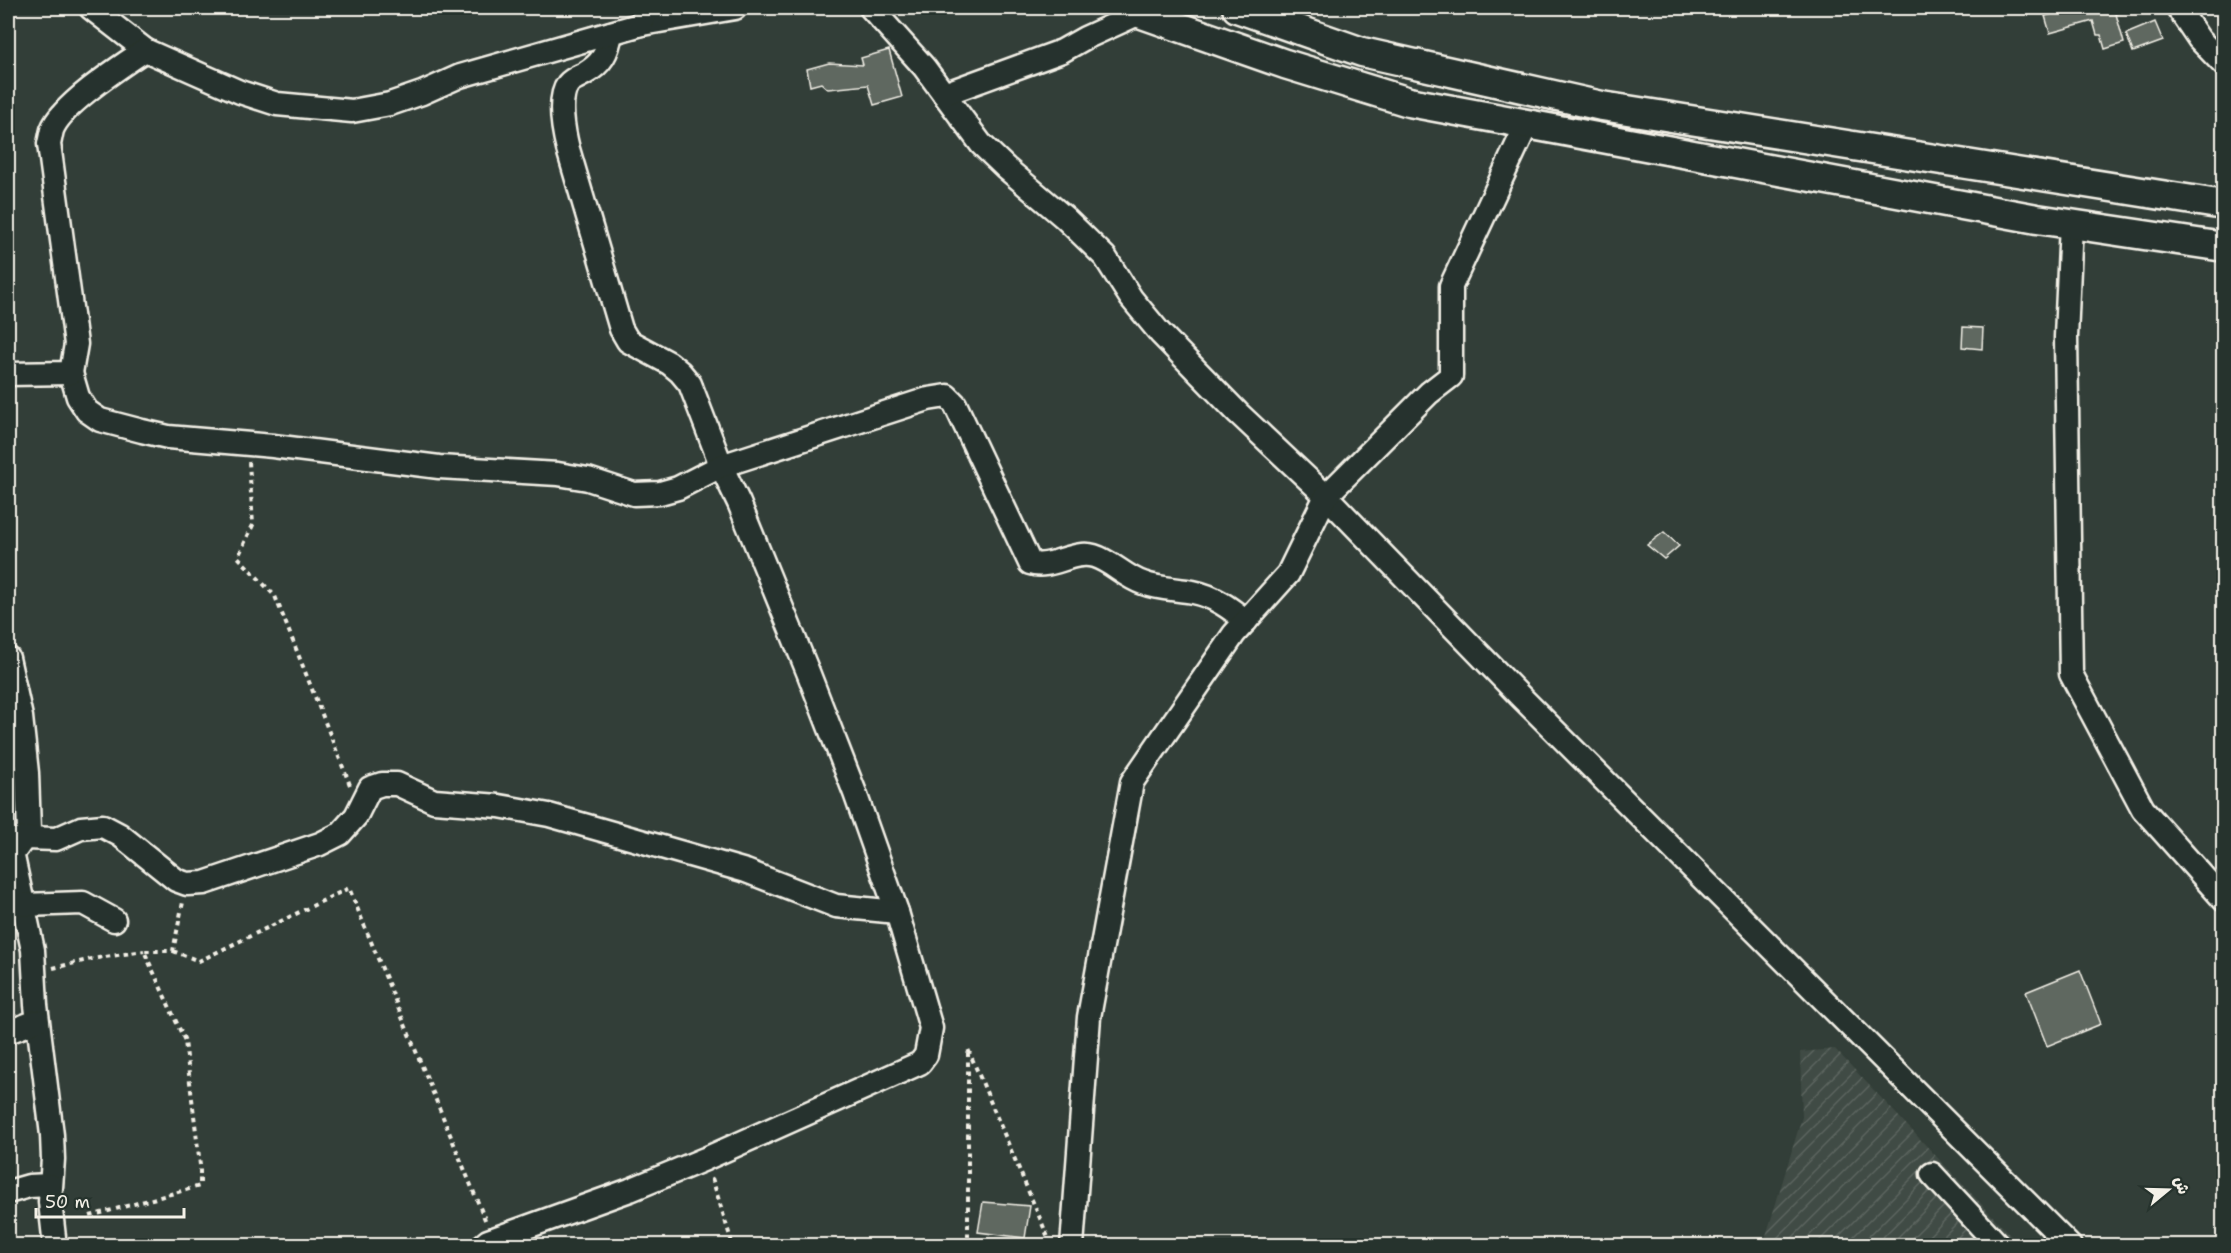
<svg xmlns="http://www.w3.org/2000/svg" width="2231" height="1253" font-family="'Shantell Sans','Playpen Sans Arabic',sans-serif">
	<style>
		.industrial { fill: url(#industrial-furrows) }
		.building { fill: #5f6861; stroke: #f4f1e8; stroke-width: 1.5 }
		.lines { fill: none; stroke-linecap: round; stroke-linejoin: round }
		.minor-casing { stroke: #f4f1e8; stroke-width: 27 }
		.major-casing { stroke: #f4f1e8; stroke-width: 33 }
		.path { stroke: #f4f1e8; stroke-width: 4; stroke-dasharray: 4.5 4.5; stroke-linecap: butt }
		.minor { stroke: #26332d; stroke-width: 22 }
		.major { stroke: #26332d; stroke-width: 28 }
	</style>
	<defs>
		<pattern id="industrial-furrows" width="10" height="10" patternUnits="userSpaceOnUse" patternTransform="scale(1.5)"><rect width="10" height="10" fill="#404b44"/><path d="M-1 1l2-2M0 10L10 0M9 11l2-2" fill="none" stroke="#5c655f"/></pattern>
	</defs>
	<rect width="100%" height="100%" fill="#323e38"/>
	<filter id="ink" filterUnits="userSpaceOnUse"><feTurbulence type="fractalNoise" baseFrequency=".0167" numOctaves="2"/><feDisplacementMap in="SourceGraphic" scale="12" xChannelSelector="R" yChannelSelector="G"/><feConvolveMatrix kernelMatrix="1 2 1 2 8 2 1 2 1" color-interpolation-filters="sRGB"/></filter>
	<g filter="url(#ink)">
		<polygon class="industrial" points="1835,1049 2020,1245 1763,1246 1802,1117 1800,1052"/>
		<g class="building">
			<polygon points="2075,8 2124,8 2124,12 2116,14 2124,43 2105,49 2101,35 2097,35 2093,21 2050,33 2045,16"/>
			<polygon points="2155,22 2163,41 2133,52 2126,34"/>
			<polygon points="889,50 902,97 874,105 868,85 828,89 821,83 810,86 807,69 829,63 863,65 861,58"/>
			<polygon points="1963,327 1983,328 1982,349 1962,347"/>
			<polygon points="1664,532 1679,546 1664,559 1647,545"/>
			<polygon points="2080,970 2101,1024 2047,1046 2026,992"/>
			<polygon points="983,1202 1030,1206 1025,1238 978,1232"/>
		</g>
		<g class="lines">
			<g class="minor-casing">
				<g id="minor">
					<polyline points="91,8 145,50"/>
					<polyline points="871,8 924,67 981,144 1006,168 1065,218 1105,257 1131,298 1160,333 1238,413 1326,496 1521,697 2070,1246"/>
					<polyline points="2178,8 2199,39 2224,65"/>
					<polyline points="642,24 735,8"/>
					<path d="M611 33C608 52 602 64 584 74 578 77 572 79 568 84 557 99 564 133 568 149L621 329 628 341 669 363 680 372 690 384 723 470 739 503 808 672 855 793 897 912"/>
					<polyline points="944,94 1062,51 1085,38 1140,13"/>
					<polyline points="2071,223 2066,337 2071,674 2143,809 2224,900"/>
					<path d="M71 373 78 397 87 411 100 420 142 431 168 437 273 446 439 467 558 474 588 479 634 494 660 493 678 488 721 466 928 399 947 396 955 404 1030 563C1051 570 1072 550 1094 556 1111 561 1125 577 1143 583 1158 589 1177 589 1193 592 1214 596 1230 608 1246 621"/>
					<path d="M8 374 71 373 76 344 49 144C50 140 51 134 52 130 61 105 121 66 145 50L240 92 277 104 352 111 390 104 422 93 460 76 642 24 646 8"/>
					<polyline points="8,658 21,717 27,773 29,831 14,852 13,857 33,950 36,1005 52,1135 53,1159 50,1202 55,1246"/>
					<polyline points="8,842 25,838 56,839 81,828 103,826 120,835 176,880 187,884 204,883 320,844 340,834 356,816 370,788 382,784 397,784 434,801 499,806 549,815 746,871 836,906 897,912 931,1028 926,1055 920,1063 705,1159 630,1190 488,1241 482,1246"/>
					<polyline points="24,905 83,903 114,920"/>
					<polyline points="8,1032 37,1021"/>
					<polyline points="1932,1174 1999,1246"/>
					<polyline points="8,1192 29,1186 50,1185"/>
					<polyline points="1072,1246 1089,1017 1132,782 1234,634 1288,574 1326,496 1429,393 1451,376 1451,286 1527,124"/>
				</g>
			</g>
			<g class="major-casing">
				<g id="major">
					<polyline points="1125,8 1285,64 1409,102 2037,219 2224,247"/>
					<polyline points="1237,8 1362,52 1602,106 2224,205"/>
				</g>
			</g>
			<g class="path">
				<polyline points="249,462 253,525 238,557 275,596 350,785"/>
				<polyline points="173,951 199,961 349,888 486,1222"/>
				<polyline points="53,968 92,959 144,951"/>
				<polyline points="712,1178 733,1246"/>
				<polyline points="90,1216 200,1186 200,1165 185,1041 144,951 173,951 183,902"/>
				<polyline points="968,1246 968,1049 1050,1242"/>
			</g>
			<use href="#minor" class="minor"/>
			<use href="#major" class="major"/>
		</g>
	</g>
	<rect width="2231" height="1253" fill="none" stroke="#26332d" stroke-width="30"/>
	<rect x="15" y="15" width="2201" height="1223" fill="none" stroke="#f4f1e8" stroke-width="2" filter="url(#ink)"/>
	<g transform="translate(2168 1190) rotate(71)" stroke="#26332d" stroke-width="4.5" paint-order="stroke">
	<path d="M0-4.5L10 22L0 15L-10 22Z" fill="#f4f1e8"/>
	<text y="-9" font-size="16" font-weight="bold" text-anchor="middle" fill="#f4f1e8">ش</text>
	</g>
	<path d="M36 1208v9h148v-9" fill="none" stroke="#f4f1e8" stroke-width="3"/>
	<text x="45" y="1208" font-size="18" fill="#f4f1e8" stroke="#26332d" stroke-width="4.5" paint-order="stroke">50 m</text>
</svg>
